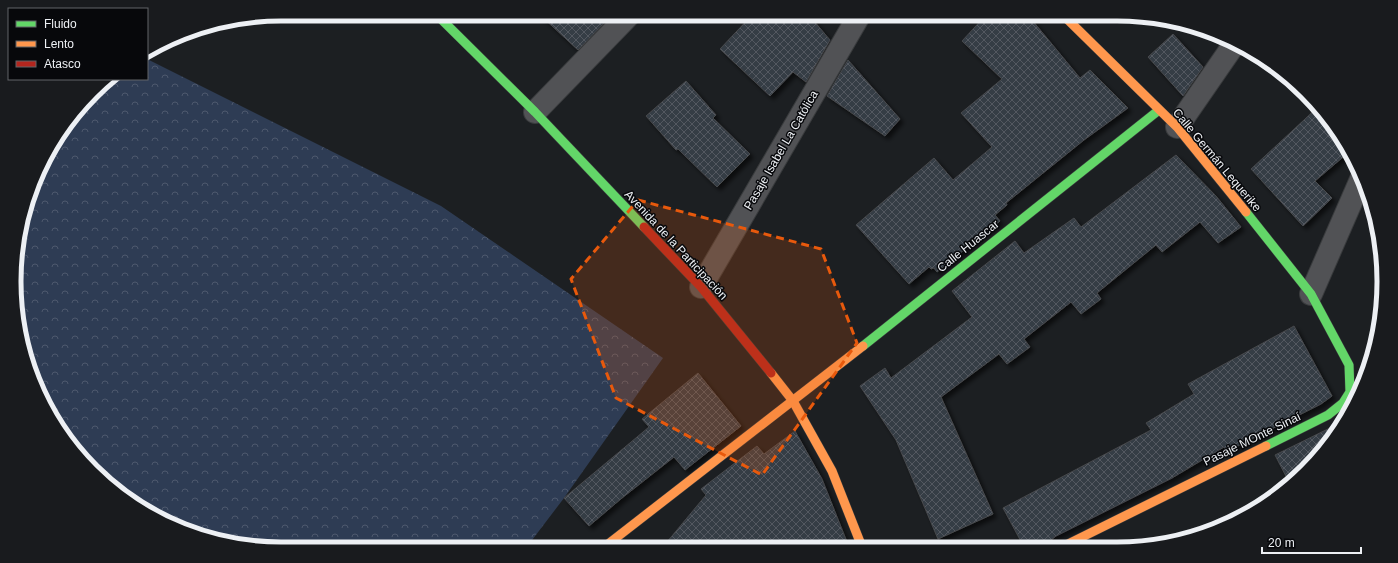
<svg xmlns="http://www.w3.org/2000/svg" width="1398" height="563" font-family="Arial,sans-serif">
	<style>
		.forest { fill: url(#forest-crowns) }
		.building { fill: url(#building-cross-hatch); stroke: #47494c; filter: url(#shadow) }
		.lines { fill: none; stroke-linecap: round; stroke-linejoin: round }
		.street-casing { stroke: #393b3d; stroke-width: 24 }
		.fast-casing { stroke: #393b3d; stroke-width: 10 }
		.slow-casing { stroke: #393b3d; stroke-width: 10 }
		.jam-casing { stroke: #393b3d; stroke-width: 10 }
		.street { stroke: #515255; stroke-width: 22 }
		.fast { stroke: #63d668; stroke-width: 9 }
		.slow { stroke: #ff974d; stroke-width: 9 }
		.jam { stroke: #b3261e; stroke-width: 9 }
		.marked { fill: #e8590c; fill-opacity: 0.2; stroke: #e8590c; stroke-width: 3; stroke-dasharray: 8 5; stroke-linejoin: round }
		.labels { text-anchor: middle; stroke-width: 3; stroke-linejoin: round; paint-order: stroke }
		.street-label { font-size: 12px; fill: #edf0f4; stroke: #07080b }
		.rim { fill: none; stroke: #edf0f4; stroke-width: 5 }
	</style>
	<defs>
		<pattern id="forest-crowns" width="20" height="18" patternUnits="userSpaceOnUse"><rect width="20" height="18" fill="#2e3c54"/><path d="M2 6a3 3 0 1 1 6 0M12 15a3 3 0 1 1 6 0" fill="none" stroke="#4d586d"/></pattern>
		<pattern id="building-cross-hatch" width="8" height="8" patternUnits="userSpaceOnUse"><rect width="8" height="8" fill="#353c44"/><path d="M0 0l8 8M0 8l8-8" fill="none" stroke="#535860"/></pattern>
		<filter id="shadow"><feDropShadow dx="3.5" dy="3.5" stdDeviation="2" flood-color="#0009"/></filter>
	</defs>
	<rect width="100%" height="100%" fill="#1c1f22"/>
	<polygon class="forest" points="147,59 441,206 663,358 564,498 526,548 282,549 196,535 118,494 59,430 34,384 19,334 16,246 28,196 50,148 105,80 107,79 147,79"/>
	<g class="building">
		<polygon points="539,14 613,14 578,50"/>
		<polygon points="753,14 808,14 830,40 806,82 793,72 770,96 720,49"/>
		<polygon points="987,14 1027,14 1080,78 1090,70 1128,108 1084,140 1006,203 1007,205 995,215 1000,221 937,272 934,268 931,269 929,267 909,284 856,225 934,158 953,180 992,147 961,113 1002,79 962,41"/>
		<polygon points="1173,34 1203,67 1183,96 1148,57"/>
		<polygon points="848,60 900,119 885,136 827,96"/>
		<polygon points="686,81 716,115 713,118 750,154 717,187 678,149 676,150 646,116"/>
		<polygon points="1318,107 1329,118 1349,152 1315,181 1332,198 1303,226 1251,169"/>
		<polygon points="1176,155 1216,196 1241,227 1218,243 1200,222 1162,252 1156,245 1097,293 1101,299 1081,314 1071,302 1024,339 1030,347 1007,364 999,354 941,397 993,514 938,539 896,440 860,386 885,368 891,378 972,317 952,291 1015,241 1024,253 1074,218 1081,227"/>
		<polygon points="1294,326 1332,396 1321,404 1226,452 1224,447 1172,478 1056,536 1051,540 1050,547 1024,547 1003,508 1151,430 1146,423 1194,394 1188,384"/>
		<polygon points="698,373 741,426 685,470 674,457 622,498 589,526 564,498 649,427 642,419"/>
		<polygon points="1344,418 1339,430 1290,484 1275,455 1334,426"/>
		<polygon points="795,431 822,479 849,547 662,548 706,495 701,489 757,446 764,454"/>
	</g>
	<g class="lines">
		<g class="street-casing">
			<g id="street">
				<polyline points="535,112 630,14"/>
				<polyline points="1177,127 1235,43"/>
				<polyline points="701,287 860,14"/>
				<polyline points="1311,294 1362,177"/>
			</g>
		</g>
		<g class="fast-casing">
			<g id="fast">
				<polyline points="436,14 535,112 644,227"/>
				<polyline points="1246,212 1311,294 1349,365 1350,392 1343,403 1328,415 1266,446"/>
				<polyline points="863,346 1159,110"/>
			</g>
		</g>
		<g class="slow-casing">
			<g id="slow">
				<polyline points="1062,14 1177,127 1246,212"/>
				<polyline points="771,373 793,401 832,471 862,547"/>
				<polyline points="1062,547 1266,446"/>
				<polyline points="603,548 863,346"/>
			</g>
		</g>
		<g class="jam-casing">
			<polyline id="jam" points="644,227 701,287 771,373"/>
		</g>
		<use href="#street" class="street"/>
		<use href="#fast" class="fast"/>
		<use href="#slow" class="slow"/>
		<use href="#jam" class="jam"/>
	</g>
	<path class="marked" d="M638 200 821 249 857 343 762 475 616 398 571 279Z"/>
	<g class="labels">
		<g class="street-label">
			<text transform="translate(781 150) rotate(-60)" y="4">Pasaje Isabel La Católica</text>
			<text transform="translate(1217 160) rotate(50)" y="4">Calle Germán Lequerike</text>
			<text transform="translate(676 245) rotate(47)" y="4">Avenida de la Participación</text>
			<text transform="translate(968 246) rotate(-39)" y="4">Calle Huascar</text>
			<text transform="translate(1252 439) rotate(-26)" y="4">Pasaje MOnte Sinaí</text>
		</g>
	</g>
	<path d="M0 0H1398V563H0ZM281 21H1117A260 260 0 0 1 1377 281V282A260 260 0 0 1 1117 542H281A260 260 0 0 1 21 282V281A260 260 0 0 1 281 21Z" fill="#191b1e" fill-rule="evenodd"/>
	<path class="rim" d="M281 21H1117A260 260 0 0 1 1377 281V282A260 260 0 0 1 1117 542H281A260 260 0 0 1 21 282V281A260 260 0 0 1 281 21Z"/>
	<rect x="8" y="8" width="140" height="72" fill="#07080b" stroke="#636568"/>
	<rect x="16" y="21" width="20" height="6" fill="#63d668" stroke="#636568"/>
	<text x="44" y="28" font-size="12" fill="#edf0f4">Fluido</text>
	<rect x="16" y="41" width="20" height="6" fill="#ff974d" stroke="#636568"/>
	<text x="44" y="48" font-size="12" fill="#edf0f4">Lento</text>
	<rect x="16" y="61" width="20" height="6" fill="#b3261e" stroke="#636568"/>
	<text x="44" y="68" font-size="12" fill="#edf0f4">Atasco</text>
	<path d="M1262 547v6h99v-6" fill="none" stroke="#edf0f4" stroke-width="2"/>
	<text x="1268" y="547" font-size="12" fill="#edf0f4" stroke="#07080b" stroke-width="3" paint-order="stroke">20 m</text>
</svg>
